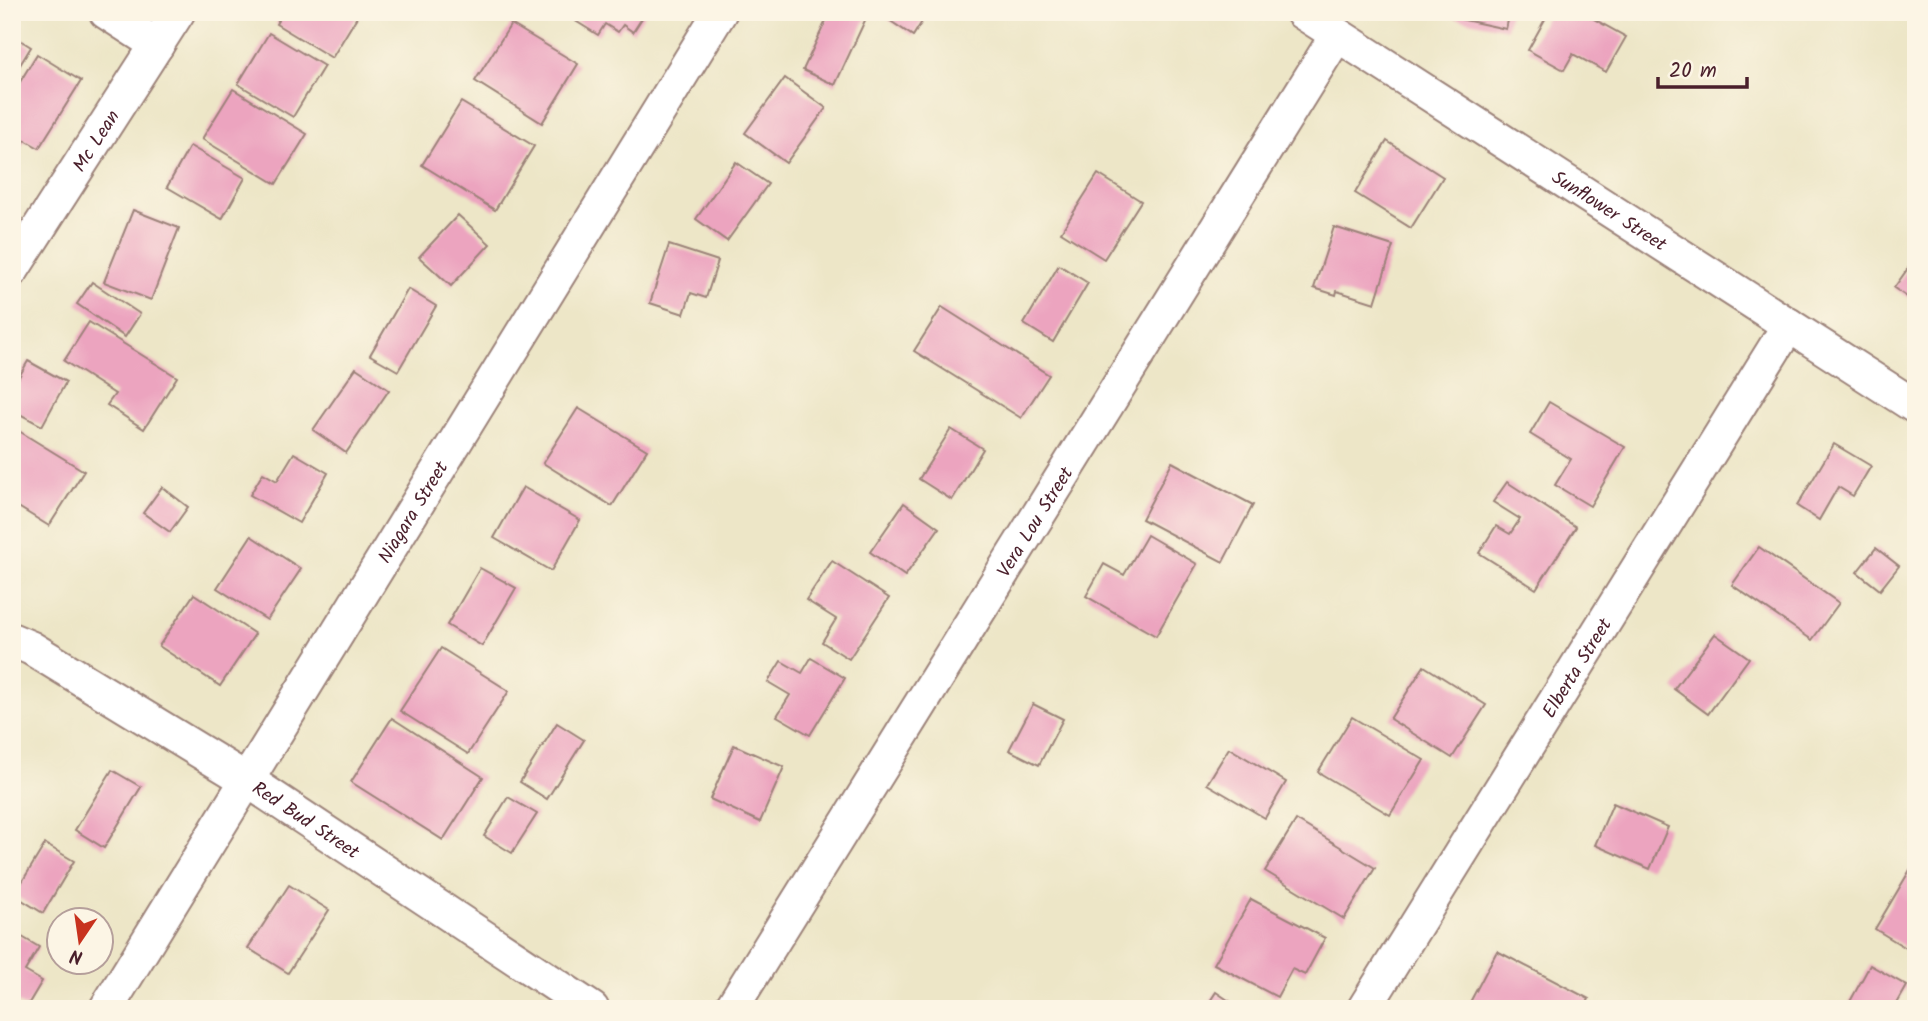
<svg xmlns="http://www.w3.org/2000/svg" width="1928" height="1021" font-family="Kalam,sans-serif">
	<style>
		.building { fill: #eca4bf }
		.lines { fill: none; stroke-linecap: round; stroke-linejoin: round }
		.minor-casing { stroke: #9c8279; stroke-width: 37 }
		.minor { stroke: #fff; stroke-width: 33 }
		.labels { text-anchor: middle; stroke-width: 6; stroke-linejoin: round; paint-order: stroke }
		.street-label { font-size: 19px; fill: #4a1f2b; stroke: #fcf5e5 }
	</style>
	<rect width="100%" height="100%" fill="#fcf5e5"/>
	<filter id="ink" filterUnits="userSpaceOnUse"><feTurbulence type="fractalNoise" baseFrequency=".0143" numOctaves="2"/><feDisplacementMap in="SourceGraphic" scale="14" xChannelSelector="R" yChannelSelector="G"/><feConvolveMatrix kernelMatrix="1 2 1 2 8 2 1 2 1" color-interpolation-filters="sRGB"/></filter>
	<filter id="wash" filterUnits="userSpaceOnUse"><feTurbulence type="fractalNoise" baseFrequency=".00686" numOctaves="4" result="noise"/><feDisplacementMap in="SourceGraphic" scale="28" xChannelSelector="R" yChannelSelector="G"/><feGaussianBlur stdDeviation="1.57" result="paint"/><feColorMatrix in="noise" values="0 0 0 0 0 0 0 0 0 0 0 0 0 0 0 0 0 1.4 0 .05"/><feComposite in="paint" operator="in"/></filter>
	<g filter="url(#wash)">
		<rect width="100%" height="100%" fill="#ede6c7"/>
		<g id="blocks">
			<g class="building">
				<polygon points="283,12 360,12 332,58 276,24"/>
				<polygon points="561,12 646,12 633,32 623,25 618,32 605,24 598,35"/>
				<polygon points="830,12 868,14 835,85 803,70"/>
				<polygon points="877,12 928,12 913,36"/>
				<polygon points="1447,12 1510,12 1506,29 1446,16"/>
				<polygon points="1549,12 1581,12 1626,37 1606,72 1573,54 1564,70 1528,50"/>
				<polygon points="511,24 578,64 542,123 475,81"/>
				<polygon points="269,33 324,66 293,117 238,84"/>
				<polygon points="12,35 31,47 12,78"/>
				<polygon points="37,54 81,81 39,148 25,140 18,151 12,147 12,95"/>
				<polygon points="785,78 826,108 786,163 745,133"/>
				<polygon points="233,89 307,134 276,184 202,139"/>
				<polygon points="461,102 534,146 495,210 422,165"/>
				<polygon points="1387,141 1443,177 1411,228 1355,193"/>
				<polygon points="190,146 245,178 222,219 167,187"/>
				<polygon points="736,162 768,184 727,241 696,219"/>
				<polygon points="1098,174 1141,201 1104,259 1061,232"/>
				<polygon points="133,210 179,228 151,300 104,282"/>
				<polygon points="458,215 490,244 451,286 419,257"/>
				<polygon points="1334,227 1393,246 1375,303 1337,291 1336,295 1314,288"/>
				<polygon points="669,245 718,261 706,298 691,293 684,314 650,303"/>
				<polygon points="1916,257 1916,303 1894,288"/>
				<polygon points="1059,265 1088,283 1053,342 1024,324"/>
				<polygon points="92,282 140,314 125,337 77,304"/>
				<polygon points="408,289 436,306 398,371 370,355"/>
				<polygon points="942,307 1049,375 1021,418 914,351"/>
				<polygon points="89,322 177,377 144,429 107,405 115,394 64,361"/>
				<polygon points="28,361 66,382 42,426 12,410 12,389"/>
				<polygon points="356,368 389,390 346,453 313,430"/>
				<polygon points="1549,402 1625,447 1590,506 1555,485 1571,459 1530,434"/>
				<polygon points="578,408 647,450 612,506 543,463"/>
				<polygon points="14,428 84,471 49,526 12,503"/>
				<polygon points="951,429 983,449 952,500 919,479"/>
				<polygon points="1834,444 1871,466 1853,496 1838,487 1819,520 1797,506"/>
				<polygon points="294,453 328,473 299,523 250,495 263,473 277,481"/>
				<polygon points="1172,462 1253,505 1223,562 1142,519"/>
				<polygon points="1507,482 1576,527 1536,589 1479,553 1496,526 1510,534 1520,519 1493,502"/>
				<polygon points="162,487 188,507 170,532 143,513"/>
				<polygon points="523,487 580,520 551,571 494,538"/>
				<polygon points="904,503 939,528 905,576 870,552"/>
				<polygon points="1147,535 1197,564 1156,636 1086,596 1104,564 1124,575"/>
				<polygon points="251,536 301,569 267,620 217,588"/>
				<polygon points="1759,547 1839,603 1812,640 1732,585"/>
				<polygon points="1876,548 1899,566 1880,590 1857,572"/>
				<polygon points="832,561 889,598 849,659 822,642 836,619 806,600"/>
				<polygon points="480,568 516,588 482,646 447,625"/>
				<polygon points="194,594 255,634 220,686 159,646"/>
				<polygon points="1715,634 1749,658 1708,714 1674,689"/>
				<polygon points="441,648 509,691 468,754 400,711"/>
				<polygon points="811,658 845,678 810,735 777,716 790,695 768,682 781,661 802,673"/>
				<polygon points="1424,666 1486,705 1452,758 1390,719"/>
				<polygon points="1033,704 1063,719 1039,765 1009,750"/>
				<polygon points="1352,717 1424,760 1390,815 1318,772"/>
				<polygon points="392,718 483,777 443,840 351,782"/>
				<polygon points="557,723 584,740 547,799 520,782"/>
				<polygon points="734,745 784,767 760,822 710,799"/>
				<polygon points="1229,748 1286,782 1265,818 1207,784"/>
				<polygon points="112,770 141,787 104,848 75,830"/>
				<polygon points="508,797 537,814 512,853 484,836"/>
				<polygon points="1613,803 1668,827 1650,869 1595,845"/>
				<polygon points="1296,820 1375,868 1344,919 1265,871"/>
				<polygon points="45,844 74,861 43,913 14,895"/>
				<polygon points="1913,865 1916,867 1916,954 1875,929"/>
				<polygon points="289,885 329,910 288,973 248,948"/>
				<polygon points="1251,899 1325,938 1305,975 1292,969 1277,997 1214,964"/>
				<polygon points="12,931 39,947 25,971 42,981 26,1008 12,999"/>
				<polygon points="1497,951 1589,999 1584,1009 1531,1009 1524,1005 1522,1009 1478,1009 1469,1004"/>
				<polygon points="1870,965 1907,986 1894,1009 1847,1007"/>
				<polygon points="1216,992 1241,1009 1205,1009"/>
			</g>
		</g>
	</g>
	<g filter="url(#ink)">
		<use href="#blocks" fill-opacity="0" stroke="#9c8279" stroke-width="2"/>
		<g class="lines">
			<g class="minor-casing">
				<g id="minor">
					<polyline points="106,12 157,45"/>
					<path id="s1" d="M1302 12 1916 407"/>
					<path id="s2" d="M12 270 178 12"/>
					<path id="s3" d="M12 640 31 648 247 780 592 1009"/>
					<path id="s4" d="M106 1009 720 12"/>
					<path id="s5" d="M731 1009 1337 35"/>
					<path id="s6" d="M1364 1009 1789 325"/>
				</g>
			</g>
			<use href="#minor" class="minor"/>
		</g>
	</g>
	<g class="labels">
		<g class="street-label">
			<text dy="7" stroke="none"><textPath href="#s2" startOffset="154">Mc Lean</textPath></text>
			<text dy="7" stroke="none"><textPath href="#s1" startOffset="366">Sunflower Street</textPath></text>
			<text dy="7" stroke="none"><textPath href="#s4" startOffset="584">Niagara Street</textPath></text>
			<text dy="7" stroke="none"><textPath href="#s5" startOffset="574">Vera Lou Street</textPath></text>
			<text dy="7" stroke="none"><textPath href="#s6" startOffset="402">Elberta Street</textPath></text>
			<text dy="7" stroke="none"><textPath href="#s3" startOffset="345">Red Bud Street</textPath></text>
		</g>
	</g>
	<rect width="1928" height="1021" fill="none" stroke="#fcf5e5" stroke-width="42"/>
	<g transform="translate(80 941) rotate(193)"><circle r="33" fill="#fcf5e5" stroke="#b59f9b" stroke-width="2"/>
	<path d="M0-5L12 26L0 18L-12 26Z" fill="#c8321e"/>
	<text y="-10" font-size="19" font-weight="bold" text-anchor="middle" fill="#4a1f2b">N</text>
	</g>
	<path d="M1658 77v10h89v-10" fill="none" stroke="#4a1f2b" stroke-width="3.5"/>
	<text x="1669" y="77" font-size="21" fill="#4a1f2b" stroke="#fcf5e5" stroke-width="5" paint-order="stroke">20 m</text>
</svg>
